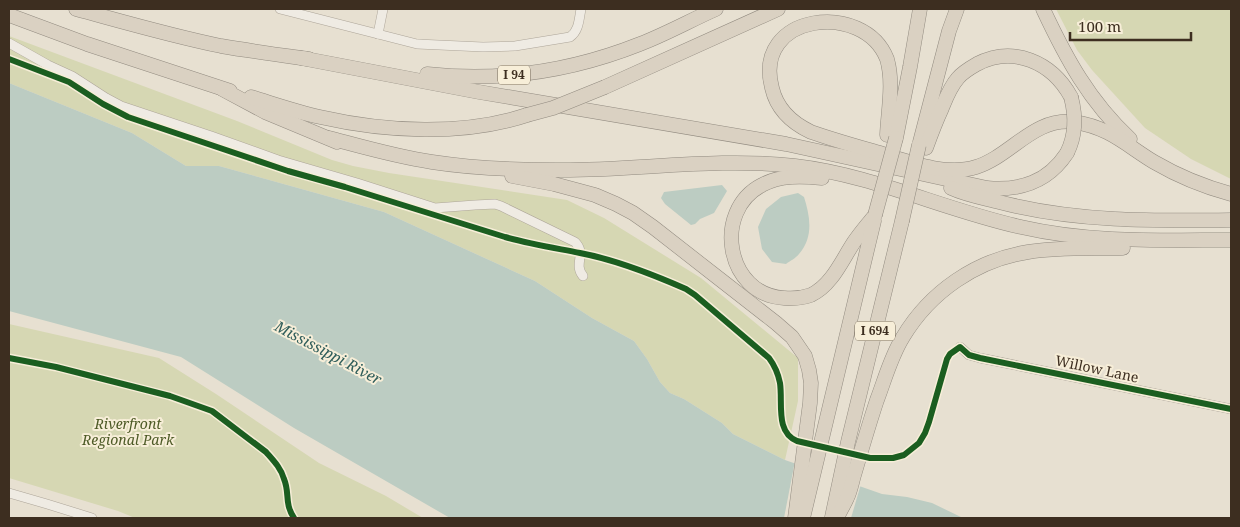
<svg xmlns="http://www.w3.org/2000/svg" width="1240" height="527" font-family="'Noto Serif',serif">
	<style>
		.green { fill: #d6d7b3 }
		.water { fill: #bcccc2 }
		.pier { fill: #e7e0d1 }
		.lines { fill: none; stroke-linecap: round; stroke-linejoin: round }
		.minor-casing { stroke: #ada599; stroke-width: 10 }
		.highway-casing { stroke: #928b80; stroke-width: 15 }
		.minor { stroke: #efebe3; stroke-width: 9 }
		.highway { stroke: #dad1c2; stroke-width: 14 }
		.highway-bridge-casing { stroke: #928b80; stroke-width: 15; stroke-linecap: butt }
		.highway-bridge { stroke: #dad1c2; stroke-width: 14 }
		.cycleway-casing { stroke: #f7eed8; stroke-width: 9 }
		.cycleway { stroke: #1b5e20; stroke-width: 6 }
		.labels { text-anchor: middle; stroke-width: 4; stroke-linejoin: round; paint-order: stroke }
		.shield { fill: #f7eed8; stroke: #756857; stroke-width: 1 }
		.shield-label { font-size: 12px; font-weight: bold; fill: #3d2e20 }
		.street-label { font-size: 14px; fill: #3d2e20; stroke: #f7eed8 }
		.park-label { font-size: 14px; font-style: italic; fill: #4d5a26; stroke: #f7eed8 }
		.water-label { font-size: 15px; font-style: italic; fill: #2f5d5a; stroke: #f7eed8 }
	</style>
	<rect width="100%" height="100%" fill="#e7e0d1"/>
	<g class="green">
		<polygon points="1056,9 1231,9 1231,179 1191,159 1145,128 1092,70 1077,50"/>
		<polygon points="9,36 237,121 332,160 353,166 389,173 567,200 604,218 701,278 798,358 798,401 785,460 733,434 722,423 684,399 670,393 660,382 647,359 634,341 592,318 535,281 384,212 219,166 186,166 132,133 9,83"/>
		<polygon points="9,324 159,358 216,394 319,463 386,496 423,518 135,518 118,511 9,478"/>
	</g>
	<g class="water">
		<polygon points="9,83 132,133 186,166 219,166 384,212 535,281 592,318 634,341 647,359 660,382 670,393 684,399 722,423 733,434 785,460 882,494 907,497 932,503 963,518 450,518 294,428 181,357 9,311"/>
		<polygon points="722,185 727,191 714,213 700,219 695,224 691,225 665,204 661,198 664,192"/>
		<path d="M798 193 804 197C810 216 814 237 799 254 796 258 790 261 786 264L772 262 762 249 758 227 766 209 781 197Z"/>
	</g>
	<polygon class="pier" points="795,461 861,484 851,518 784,518"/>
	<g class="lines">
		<g class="minor-casing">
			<g id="minor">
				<path d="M280 9 417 44 483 47 515 46 570 37C579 31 579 19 581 9"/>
				<polyline points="378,34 383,9"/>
				<path d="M9 43 48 65 72 76 106 98 121 106 211 136 278 160 357 183 435 208 475 205 495 204 501 206 575 242C587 254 573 264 583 276"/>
				<polyline points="960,347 969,355 980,358 1231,409"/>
				<polyline points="9,493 47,504 92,518"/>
			</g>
		</g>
		<g class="highway-casing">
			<g id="highway">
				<path d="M76 9C124 22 172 36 221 46 250 51 280 55 309 59"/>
				<path d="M1043 9C1066 58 1089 101 1130 139"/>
				<polyline points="9,15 87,44 230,91"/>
				<path d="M301 58 479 92 786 144 987 188C1021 191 1048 182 1067 153"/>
				<path d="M427 74C500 82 572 71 640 44 666 34 691 20 716 9"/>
				<polyline points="605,87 778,9"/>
				<polyline points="222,89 265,112 337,142"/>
				<path d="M251 97C274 104 297 112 320 117 386 132 463 136 527 115"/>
				<path d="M887 135C888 111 894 83 887 59 864 0 752 13 772 88 777 110 792 123 811 132 831 139 852 145 873 151 904 160 944 177 976 167 1011 156 1034 117 1074 122 1109 127 1126 145 1154 162 1178 176 1205 187 1231 194"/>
				<path d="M329 138C363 147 397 157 432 162 471 168 516 170 556 170 635 171 715 157 795 166 873 175 944 210 1021 227 1090 243 1161 240 1231 240"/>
				<polyline points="896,138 910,67 920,9"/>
				<polyline points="920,142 949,31 957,9"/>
				<path d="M926 148C931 134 936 121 942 108 946 98 950 87 958 78 963 72 970 68 977 64 1013 45 1052 62 1071 97"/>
				<polyline points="512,176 554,184 595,195 616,204 633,213 653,227 726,284 776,323 792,337 805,356 809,370 811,383 810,403 795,518"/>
				<path d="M822 178C802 176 780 175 762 185 712 211 726 295 784 298 793 299 802 298 811 295 832 285 842 260 854 242 860 233 868 224 875 215"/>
				<path d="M951 188C966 195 983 198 999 202 1075 222 1153 221 1231 220"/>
				<polyline points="832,517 848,442 902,221"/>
				<polyline points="803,518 874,221"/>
				<path d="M837 518C840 511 844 505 847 498 851 490 852 481 855 472 862 448 869 424 877 400 885 379 891 356 903 337 930 292 976 260 1028 252 1059 247 1091 249 1123 248"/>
			</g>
		</g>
		<use href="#minor" class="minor"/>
		<use href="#highway" class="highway"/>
		<g class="highway-bridge-casing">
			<g id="highway-bridge">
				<polyline points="527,115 553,108 605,87"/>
				<path d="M1067 153C1076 135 1076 116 1071 97"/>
				<polyline points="875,215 896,138"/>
				<polyline points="902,221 919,145"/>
			</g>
		</g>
		<use href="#highway-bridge" class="highway-bridge"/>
		<g class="cycleway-casing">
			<g id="cycleway">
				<path d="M9 59 69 82 103 104 128 117 288 171 345 187 505 237C530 244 555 248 580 253 617 260 652 274 686 289L695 295 769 358C775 366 778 373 780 383 783 403 775 432 797 441L870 458H893L904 455 919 443 925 433 929 422 947 359 950 354 960 347 969 355 980 358 1231 409"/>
				<path d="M9 358 56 367 170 396 212 411 266 452C273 460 281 468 284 479 290 493 284 503 294 518"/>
			</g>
		</g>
		<use href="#cycleway" class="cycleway"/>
	</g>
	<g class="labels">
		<g class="shield">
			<rect x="498" y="65.5" width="32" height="19" rx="4"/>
			<rect x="855" y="321.5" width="40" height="19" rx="4"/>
		</g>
		<g class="shield-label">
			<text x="514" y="79">I 94</text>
			<text x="875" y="335">I 694</text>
		</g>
		<g class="street-label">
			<text transform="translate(1097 369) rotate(12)" y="5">Willow Lane</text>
		</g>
		<g class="park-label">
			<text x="128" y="429">Riverfront<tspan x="128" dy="16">Regional Park</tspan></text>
		</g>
		<g class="water-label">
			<text transform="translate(328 353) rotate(28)" y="5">Mississippi River</text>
		</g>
	</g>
	<rect width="1240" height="527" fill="none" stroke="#3d2e20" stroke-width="20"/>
	<path d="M1070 32v8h121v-8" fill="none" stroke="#3d2e20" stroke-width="2.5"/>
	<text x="1078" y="32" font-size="15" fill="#3d2e20" stroke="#f7eed8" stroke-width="4" paint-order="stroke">100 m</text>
</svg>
